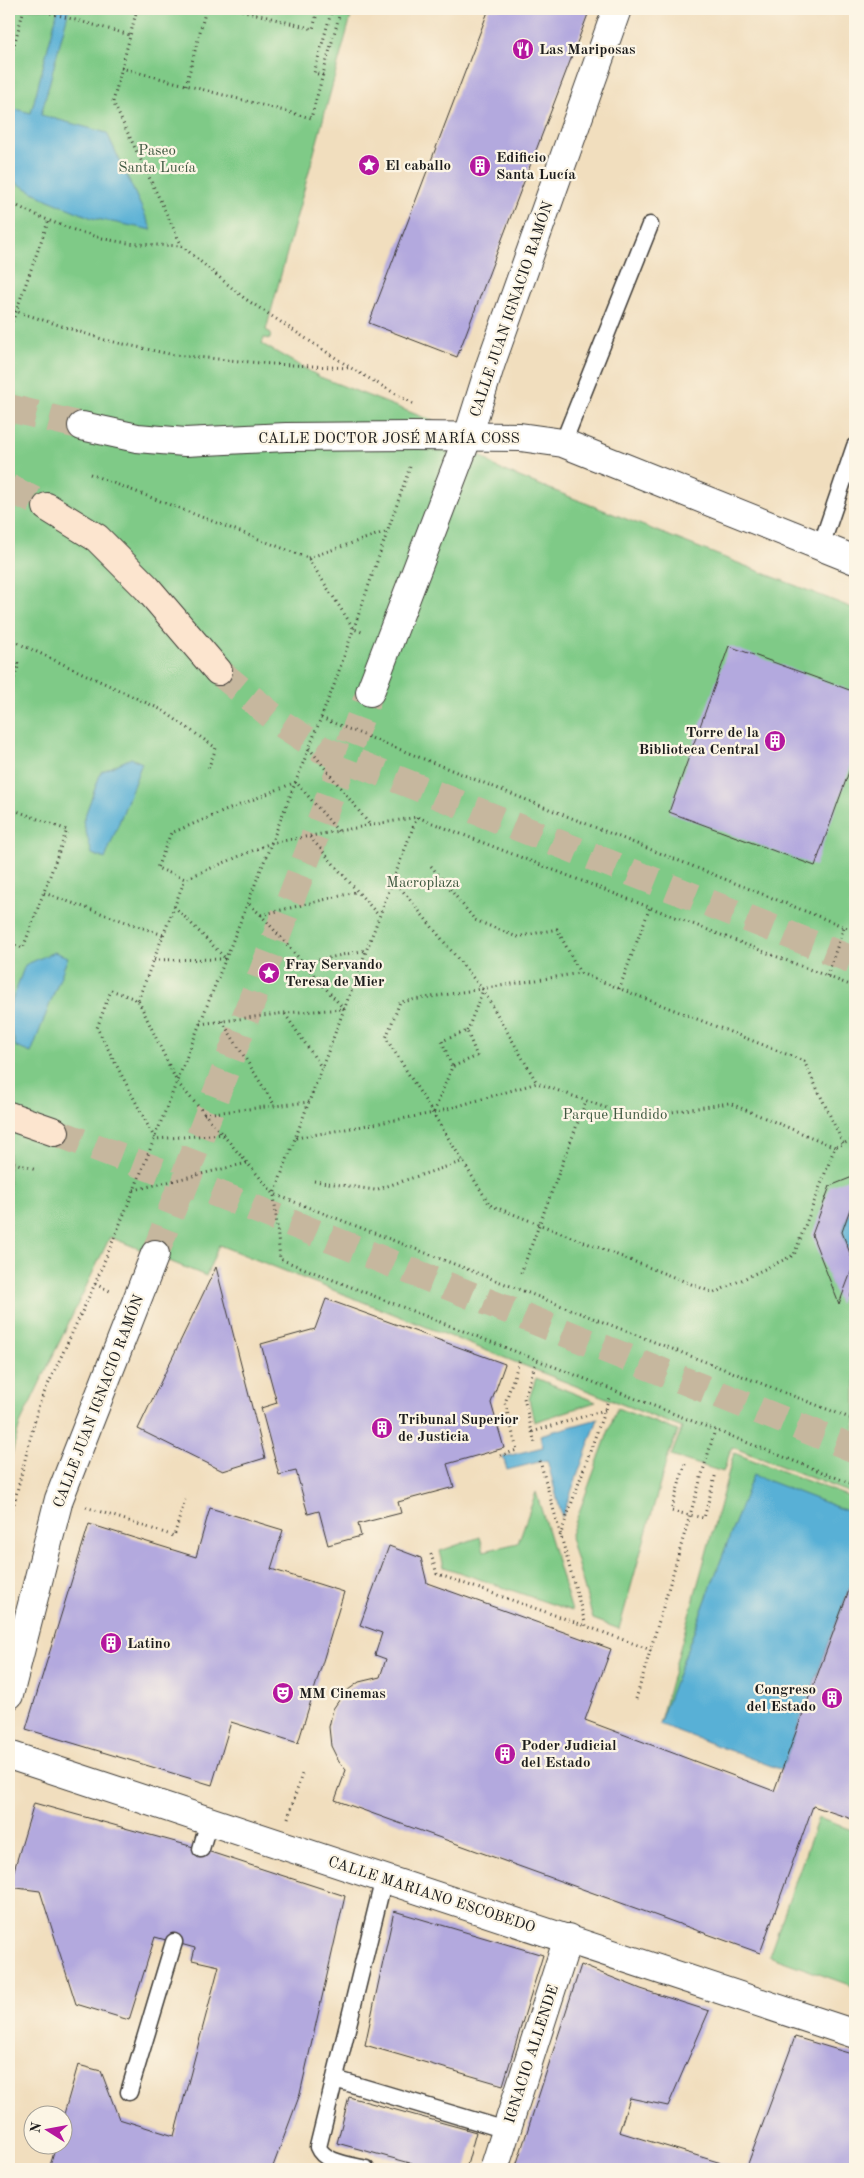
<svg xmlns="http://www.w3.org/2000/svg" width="864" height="2178" font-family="'Old Standard TT',serif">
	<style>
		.green { fill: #7fca87; stroke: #4e7352 }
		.water { fill: #59b0d6; stroke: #3a6679 }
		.building { fill: #b3a9de }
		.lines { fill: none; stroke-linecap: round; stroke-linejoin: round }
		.tertiary-tunnel { stroke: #c6b79e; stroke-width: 28; stroke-dasharray: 28 14; stroke-linecap: butt }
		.secondary-tunnel { stroke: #c6b79e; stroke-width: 28; stroke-dasharray: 28 14; stroke-linecap: butt }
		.service-casing { stroke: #3c3934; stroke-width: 19 }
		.minor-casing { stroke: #3c3934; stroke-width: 30 }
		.tertiary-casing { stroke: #3c3934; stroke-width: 30 }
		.secondary-casing { stroke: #3c3934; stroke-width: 30 }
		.path { stroke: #3c3934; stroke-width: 3; stroke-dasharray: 1 4; stroke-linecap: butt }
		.service { stroke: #fff; stroke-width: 16 }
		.minor { stroke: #fff; stroke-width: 28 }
		.tertiary { stroke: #fff; stroke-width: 28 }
		.secondary { stroke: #fce5cf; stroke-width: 28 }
		.labels { text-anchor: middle; stroke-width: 4.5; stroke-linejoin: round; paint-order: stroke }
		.poi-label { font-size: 15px; font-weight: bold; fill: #1c1c1c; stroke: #fcf5e5; text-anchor: start }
		.park-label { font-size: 15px; fill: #3f5941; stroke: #fcf5e5 }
		.street-label { font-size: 15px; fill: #1c1c1c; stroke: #fcf5e5 }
	</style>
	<rect width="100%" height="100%" fill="#fcf5e5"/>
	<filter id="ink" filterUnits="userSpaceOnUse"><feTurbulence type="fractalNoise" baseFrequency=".02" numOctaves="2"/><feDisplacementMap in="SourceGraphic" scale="10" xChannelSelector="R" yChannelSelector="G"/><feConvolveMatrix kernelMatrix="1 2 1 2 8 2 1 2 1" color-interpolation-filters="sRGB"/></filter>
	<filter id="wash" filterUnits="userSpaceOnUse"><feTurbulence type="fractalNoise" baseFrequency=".0096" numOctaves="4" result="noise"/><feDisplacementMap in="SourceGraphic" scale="20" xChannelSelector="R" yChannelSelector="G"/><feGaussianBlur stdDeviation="1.12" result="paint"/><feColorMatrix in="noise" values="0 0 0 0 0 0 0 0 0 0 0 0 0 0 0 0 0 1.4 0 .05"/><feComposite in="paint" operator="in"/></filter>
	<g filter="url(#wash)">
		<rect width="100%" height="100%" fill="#f1debe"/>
		<g class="green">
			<polygon points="9,9 353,9 266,330 271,333 270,339 264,338 262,344 320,377 433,421 499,469 855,609 855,1495 732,1447 723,1472 671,1456 682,1428 219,1245 206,1276 110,1237 20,1424 9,1465"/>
			<polygon points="536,1378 596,1402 534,1422 529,1399"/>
			<polygon points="617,1408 678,1431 667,1459 619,1629 593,1619 570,1537"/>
			<polygon points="734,1453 855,1499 855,1514 753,1476 659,1724"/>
			<polygon points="536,1492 572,1611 444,1567 440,1551 480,1537 484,1551 518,1543"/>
			<polygon points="818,1818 855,1831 855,1987 769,1956"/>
		</g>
		<g class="water">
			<polygon points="58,9 69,9 41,115 107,133 152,230 92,218 46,199 9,179 9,112 15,109 31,113"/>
			<polygon points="131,758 142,763 105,859 92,854 83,821 101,772"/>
			<polygon points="54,952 68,957 31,1053 16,1047 9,1022 9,1008 25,965"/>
			<polygon points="855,1205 855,1296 844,1291 854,1264 842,1232 851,1206"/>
			<polygon points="855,1303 855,1337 848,1320"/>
			<polygon points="598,1419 562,1517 547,1460 507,1470 503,1457 543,1447 540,1435"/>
			<polygon points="753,1475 855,1514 855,1573 782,1770 659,1724"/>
		</g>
		<g id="blocks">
			<g class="building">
				<polygon points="489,9 590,9 457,357 369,323"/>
				<polygon points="729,646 855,692 855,755 815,866 669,812"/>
				<polygon points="855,1176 855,1205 851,1206 842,1232 854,1264 839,1304 812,1235 830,1186"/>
				<polygon points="216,1267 265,1458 223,1471 138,1429"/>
				<polygon points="855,1283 855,1299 850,1297"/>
				<polygon points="326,1299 505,1364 491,1403 504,1448 447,1464 454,1487 398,1502 401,1513 358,1524 361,1536 328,1545 319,1511 308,1514 296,1471 279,1475 261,1408 277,1403 261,1344 315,1329"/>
				<polygon points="210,1508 283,1530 271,1569 344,1592 298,1743 231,1722 212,1785 26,1729 89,1524 196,1557"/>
				<polygon points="389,1546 421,1558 427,1583 611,1649 585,1720 774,1791 855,1574 855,1820 813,1806 760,1953 335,1800 346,1770 339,1762 331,1746 329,1727 333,1709 344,1693 359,1682 380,1677 386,1659 375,1655 382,1633 360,1625"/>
				<polygon points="34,1803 201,1849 345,1896 300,2094 272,2169 49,2169 56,2146 62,2146 62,2121 78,2065 101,2071 119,2119 174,2136 219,1966 192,1960 195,1948 155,1937 129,2020 76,2004 40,1891 9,1887"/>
				<polygon points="394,1911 543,1955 503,2085 365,2045"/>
				<polygon points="581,1965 641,1989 709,2011 668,2106 630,2098 619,2132 741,2169 515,2169"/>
				<polygon points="795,2037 855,2055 855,2169 746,2169"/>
				<polygon points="349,2097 476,2132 466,2169 432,2169 337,2143"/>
			</g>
		</g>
	</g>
	<g filter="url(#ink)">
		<use href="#blocks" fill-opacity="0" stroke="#3c3934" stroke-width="1"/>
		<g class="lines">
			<g class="tertiary-tunnel">
				<polyline points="9,408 82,426"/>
				<polyline points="155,1254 370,692"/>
			</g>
			<g class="secondary-tunnel">
				<polyline points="9,488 47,507"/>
				<polyline points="218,671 282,724 321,749 855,961"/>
				<polyline points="55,1132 183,1180 855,1449"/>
			</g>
			<g class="service-casing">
				<g id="service">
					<polyline points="563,443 650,225"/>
					<polyline points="821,546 855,446"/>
					<polyline points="201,1849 209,1821"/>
					<polyline points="335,2079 506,2130"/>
					<polyline points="129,2092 174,1942"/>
					<path d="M366 2169C351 2165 324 2163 318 2147L384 1878"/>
				</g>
			</g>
			<g class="minor-casing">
				<g id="minor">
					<polyline points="468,436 491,363 617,9"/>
					<polyline points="9,1755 855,2034"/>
					<polyline points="494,2169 568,1938"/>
				</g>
			</g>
			<g class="tertiary-casing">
				<g id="tertiary">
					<polyline points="82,426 137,438 185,442 286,437 413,436 520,437 563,443 855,560"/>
					<polyline points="370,692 468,436"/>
					<polyline points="9,1695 59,1499 155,1254"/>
				</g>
			</g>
			<g class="secondary-casing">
				<g id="secondary">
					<polyline points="47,507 97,538 147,588 218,671"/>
					<polyline points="9,1116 55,1132"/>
				</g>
			</g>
			<g class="path">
				<polyline points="36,9 130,35"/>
				<polyline points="137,9 113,102 182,246 244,298 351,368 415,405"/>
				<polyline points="237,9 313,29 318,9"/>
				<polyline points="9,63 24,9"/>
				<polyline points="121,68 311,118 341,9"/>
				<polyline points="323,75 314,73 332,9"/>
				<polyline points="186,85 206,9"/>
				<path d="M9 202C47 221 85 237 128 243 146 245 164 245 182 246"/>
				<polyline points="9,309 105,340 174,355 272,364 350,368"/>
				<polyline points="9,331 48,222"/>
				<polyline points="90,474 308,558 354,629 362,632"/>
				<polyline points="308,558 388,531"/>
				<polyline points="9,639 162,710 216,748 208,769"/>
				<polyline points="9,659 19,664 9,693"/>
				<polyline points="321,718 855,931"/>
				<polyline points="309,748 370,825"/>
				<polyline points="9,808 67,830 23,948 9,943"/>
				<polyline points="417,817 274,1194 280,1259 855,1485"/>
				<polyline points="338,831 296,782 171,833 157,868 185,879 271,843 417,817 855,987"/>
				<polyline points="310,837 379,916"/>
				<polyline points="431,866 475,920 517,937 557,929 580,973"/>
				<polyline points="394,880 483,990 537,1083"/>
				<polyline points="44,893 163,935"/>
				<polyline points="261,915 356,892"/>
				<polyline points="154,960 226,959 174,906"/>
				<polyline points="304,963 366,950"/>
				<polyline points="827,976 844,927"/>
				<polyline points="619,989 650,907"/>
				<polyline points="138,1000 185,879"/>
				<polyline points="285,1014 322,1068"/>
				<polyline points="222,1021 275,1106"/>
				<polyline points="200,1024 285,1013 344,1009 261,915 248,903"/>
				<polyline points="467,1031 483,990"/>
				<polyline points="434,1112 452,1067 442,1041 467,1031 477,1056 452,1067"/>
				<polyline points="204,1114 309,1102"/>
				<polyline points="224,1134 155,1139 97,1028 111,990 138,1000 177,1082 274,1194 855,1420"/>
				<polyline points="296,1138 434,1113 537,1083 634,1118 729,1103 835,1147"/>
				<polyline points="843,1143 804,1061 580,973 400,1002 386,1038 490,1205 714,1293 794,1255 835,1147 855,1139"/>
				<polyline points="9,1161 36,1170"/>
				<polyline points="314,1181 375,1190 464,1161"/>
				<polyline points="134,1190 247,1163"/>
				<polyline points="521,1273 586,1101"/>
				<polyline points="95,1284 110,1291"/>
				<polyline points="535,1365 524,1398 532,1432 605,1410"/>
				<polyline points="851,1386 855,1388"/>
				<polyline points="532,1432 535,1443"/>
				<polyline points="500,1456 517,1450 505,1403 520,1359"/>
				<polyline points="540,1461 586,1626 651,1650"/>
				<polyline points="685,1464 671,1511 704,1518 716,1473"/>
				<polyline points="86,1507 174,1536 185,1500"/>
				<polyline points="9,1523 39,1404 95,1284 134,1190 334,685 411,464"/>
				<polyline points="560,1536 610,1395"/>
				<polyline points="431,1554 437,1574 586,1626"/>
				<polyline points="636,1699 715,1430"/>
				<polyline points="288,1818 303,1771"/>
			</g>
			<use href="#service" class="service"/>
			<use href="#minor" class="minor"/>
			<use href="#tertiary" class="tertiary"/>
			<use href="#secondary" class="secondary"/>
		</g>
	</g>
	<defs>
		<g id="restaurant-disc" transform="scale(1.125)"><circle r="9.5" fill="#b5179e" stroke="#fcf5e5"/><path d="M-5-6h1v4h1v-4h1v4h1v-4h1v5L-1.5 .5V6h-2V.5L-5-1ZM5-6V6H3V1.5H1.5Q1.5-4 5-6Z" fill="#fff"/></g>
		<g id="sight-disc" transform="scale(1.125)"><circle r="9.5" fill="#b5179e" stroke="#fcf5e5"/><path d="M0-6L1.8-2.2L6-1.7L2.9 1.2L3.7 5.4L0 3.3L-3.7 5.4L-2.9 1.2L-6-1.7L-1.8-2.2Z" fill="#fff"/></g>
		<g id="building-disc" transform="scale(1.125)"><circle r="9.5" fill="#b5179e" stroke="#fcf5e5"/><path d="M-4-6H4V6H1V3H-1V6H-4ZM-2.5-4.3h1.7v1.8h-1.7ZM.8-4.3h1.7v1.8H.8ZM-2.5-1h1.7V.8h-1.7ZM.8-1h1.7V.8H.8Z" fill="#fff"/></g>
		<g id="theatre-disc" transform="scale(1.125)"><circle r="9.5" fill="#b5179e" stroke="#fcf5e5"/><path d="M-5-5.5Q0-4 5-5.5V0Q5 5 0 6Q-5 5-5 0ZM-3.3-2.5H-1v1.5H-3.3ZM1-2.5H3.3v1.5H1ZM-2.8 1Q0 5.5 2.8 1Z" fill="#fff"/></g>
	</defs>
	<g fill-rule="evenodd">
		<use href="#restaurant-disc" x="523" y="49"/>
		<use href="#sight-disc" x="369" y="165"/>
		<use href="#building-disc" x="480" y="166"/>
		<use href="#building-disc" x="775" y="741"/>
		<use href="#sight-disc" x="269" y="973"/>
		<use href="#building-disc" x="382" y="1428"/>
		<use href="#building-disc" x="111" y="1643"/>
		<use href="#theatre-disc" x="283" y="1693"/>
		<use href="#building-disc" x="832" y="1698"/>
		<use href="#building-disc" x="505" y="1754"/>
	</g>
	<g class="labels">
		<g class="poi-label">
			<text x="539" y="54">Las Mariposas</text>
			<text x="496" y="162">Edificio<tspan x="496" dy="17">Santa Lucía</tspan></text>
			<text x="385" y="170">El caballo</text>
			<text x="759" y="737" text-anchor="end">Torre de la<tspan x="759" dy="17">Biblioteca Central</tspan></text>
			<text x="285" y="969">Fray Servando<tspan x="285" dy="17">Teresa de Mier</tspan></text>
			<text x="398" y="1424">Tribunal Superior<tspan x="398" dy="17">de Justicia</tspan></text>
			<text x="127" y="1648">Latino</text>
			<text x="816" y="1694" text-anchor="end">Congreso<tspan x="816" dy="17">del Estado</tspan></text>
			<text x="299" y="1698">MM Cinemas</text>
			<text x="521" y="1750">Poder Judicial<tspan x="521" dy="17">del Estado</tspan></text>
		</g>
		<g class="park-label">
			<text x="157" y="155">Paseo<tspan x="157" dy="17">Santa Lucía</tspan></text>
			<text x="423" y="887">Macroplaza</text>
			<text x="615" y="1119">Parque Hundido</text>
		</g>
		<g class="street-label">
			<text transform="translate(511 309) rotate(-71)" y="5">CALLE JUAN IGNACIO RAMÓN</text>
			<text x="389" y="443">CALLE DOCTOR JOSÉ MARÍA COSS</text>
			<text transform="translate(98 1401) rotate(-69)" y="5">CALLE JUAN IGNACIO RAMÓN</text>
			<text transform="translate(432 1894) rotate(18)" y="5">CALLE MARIANO ESCOBEDO</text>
			<text transform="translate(531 2054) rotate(-72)" y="5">IGNACIO ALLENDE</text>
		</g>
	</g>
	<rect width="864" height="2178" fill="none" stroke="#fcf5e5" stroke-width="30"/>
	<g transform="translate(48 2130) rotate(281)"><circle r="24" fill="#fcf5e5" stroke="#a29e95"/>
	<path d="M0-4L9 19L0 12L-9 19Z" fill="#b5179e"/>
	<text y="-8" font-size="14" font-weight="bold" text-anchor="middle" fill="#1c1c1c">N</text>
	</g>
</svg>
